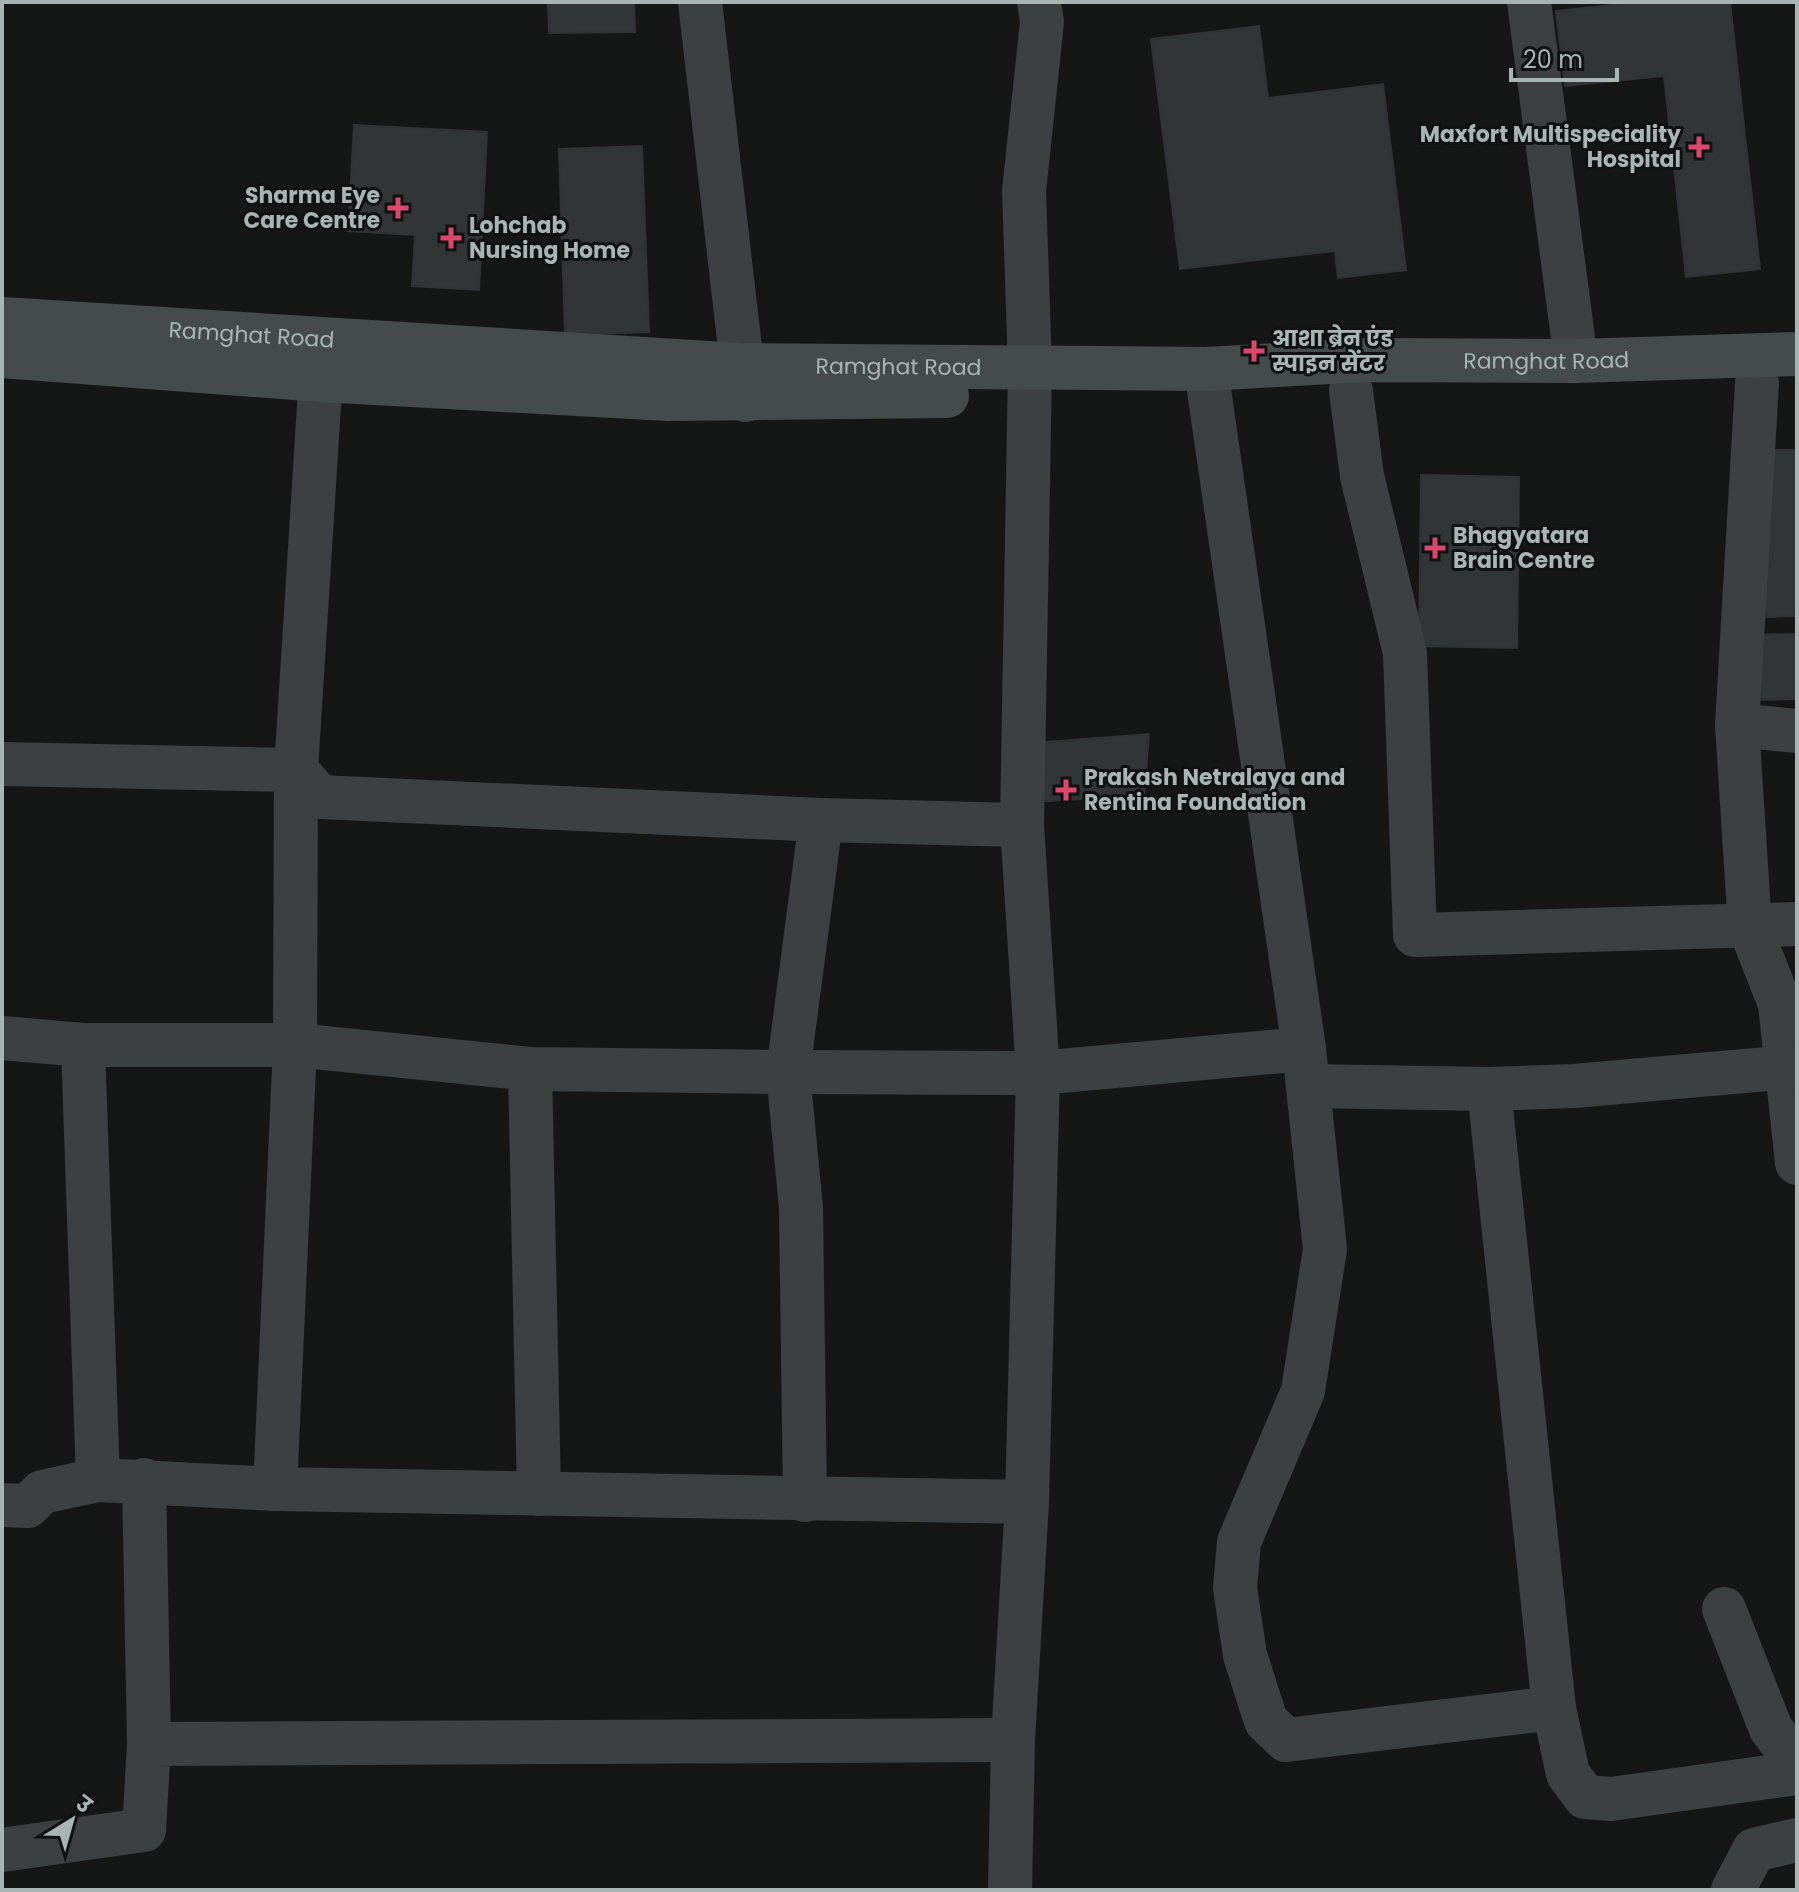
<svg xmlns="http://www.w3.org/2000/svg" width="1799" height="1892" font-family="Poppins,'Noto Sans Devanagari',sans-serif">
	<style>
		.building { fill: #323536; stroke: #303233; stroke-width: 2 }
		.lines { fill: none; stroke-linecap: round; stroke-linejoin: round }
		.minor { stroke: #3c4040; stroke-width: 44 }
		.secondary { stroke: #454b4a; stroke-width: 44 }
		.poi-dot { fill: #dc486c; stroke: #101212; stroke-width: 3 }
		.labels { text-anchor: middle; stroke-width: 6; stroke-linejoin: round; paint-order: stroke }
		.poi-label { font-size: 22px; font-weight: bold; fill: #a9b5b3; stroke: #101212; text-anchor: start }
		.street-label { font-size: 22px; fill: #a9b5b3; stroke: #101212 }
	</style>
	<rect width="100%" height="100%" fill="#151717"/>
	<g class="building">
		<polygon points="548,2 634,2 635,32 549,33"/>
		<polygon points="1640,2 1730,2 1760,269 1686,277 1664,76 1565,86 1556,11"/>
		<polygon points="1259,26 1268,98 1383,84 1406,270 1338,278 1335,251 1180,269 1151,39"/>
		<polygon points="354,125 487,132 479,290 412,286 415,235 348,231"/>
		<polygon points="642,146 649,332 565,335 559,149"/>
		<polygon points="1760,450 1797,450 1797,616 1765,617"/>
		<polygon points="1421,475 1519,477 1517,648 1419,646"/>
		<polygon points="1797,634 1797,699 1752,700 1749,635"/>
		<polygon points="1149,734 1144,795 1032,802 1034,743"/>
	</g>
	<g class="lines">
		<g class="minor">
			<polyline points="700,2 746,400"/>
			<polyline points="1529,2 1576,361"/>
			<polyline points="323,342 296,770 295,1045 275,1489 1027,1502"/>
			<polyline points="1206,369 1304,1049 1325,1249 1303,1391 1239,1542 1235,1588 1245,1655 1266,1721 1286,1740 1554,1708 1489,1089"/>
			<polyline points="1757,383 1737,725 1750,928 1780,1004 1797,1163"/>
			<polyline points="1351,391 1362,476 1405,653 1415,935 1797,924"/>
			<polyline points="1737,725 1797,731"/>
			<polyline points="2,764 296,770 320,797 821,820 788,1072 801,1208 805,1500"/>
			<polyline points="821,820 1022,825"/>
			<polyline points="2,1038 83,1045 295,1045 530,1069 788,1072 1038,1073 1304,1049"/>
			<polyline points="83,1045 98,1480 275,1489"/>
			<polyline points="530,1069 539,1494"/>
			<polyline points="1308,1086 1489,1089 1574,1086 1789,1067"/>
			<polyline points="144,1480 149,1744"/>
			<polyline points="2,1505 28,1506 42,1492 98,1480"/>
			<polyline points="1724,1609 1771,1729 1797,1763"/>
			<polyline points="1554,1708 1568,1774 1585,1797 1611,1799 1797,1773"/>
			<polyline points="2,1850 144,1830 149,1744 1013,1740"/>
			<polyline points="1010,1890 1013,1740 1027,1502 1038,1073 1022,825 1030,368 1024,191 1042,22 1039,2"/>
			<polyline points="1733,1890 1754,1850 1797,1840"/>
		</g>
		<g class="secondary">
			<path id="s1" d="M2 319 741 365 1206 369 1365 360 1576 361 1797 354"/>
			<polyline points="2,356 321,380 668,399 947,396"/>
		</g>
	</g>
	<g class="poi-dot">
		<path d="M1695 135h8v8h8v8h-8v8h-8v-8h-8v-8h8z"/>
		<path d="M394 196h8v8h8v8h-8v8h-8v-8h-8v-8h8z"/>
		<path d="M447 226h8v8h8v8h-8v8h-8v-8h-8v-8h8z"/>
		<path d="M1250 339h8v8h8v8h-8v8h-8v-8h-8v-8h8z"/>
		<path d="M1431 536h8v8h8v8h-8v8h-8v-8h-8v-8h8z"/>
		<path d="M1062 778h8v8h8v8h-8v8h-8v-8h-8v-8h8z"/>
	</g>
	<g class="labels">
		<g class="poi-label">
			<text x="1681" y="142" text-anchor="end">Maxfort Multispeciality<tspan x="1681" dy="25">Hospital</tspan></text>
			<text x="380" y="203" text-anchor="end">Sharma Eye<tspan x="380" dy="25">Care Centre</tspan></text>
			<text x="469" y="233">Lohchab<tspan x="469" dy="25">Nursing Home</tspan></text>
			<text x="1272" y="346">आशा ब्रेन एंड<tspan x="1272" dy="25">स्पाइन सेंटर</tspan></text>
			<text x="1453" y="543">Bhagyatara<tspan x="1453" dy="25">Brain Centre</tspan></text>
			<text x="1084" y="785">Prakash Netralaya and<tspan x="1084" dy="25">Rentina Foundation</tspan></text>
		</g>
		<g class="street-label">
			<text dy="8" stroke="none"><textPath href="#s1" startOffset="250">Ramghat Road</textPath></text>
			<text dy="8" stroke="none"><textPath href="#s1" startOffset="1546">Ramghat Road</textPath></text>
			<text dy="8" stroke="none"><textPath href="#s1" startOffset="898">Ramghat Road</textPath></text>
		</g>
	</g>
	<rect width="1799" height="1892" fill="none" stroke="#a9b5b3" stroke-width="8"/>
	<g transform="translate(72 1820) rotate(37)" stroke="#101212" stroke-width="6" paint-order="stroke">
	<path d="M0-6L14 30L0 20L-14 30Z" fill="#a9b5b3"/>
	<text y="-12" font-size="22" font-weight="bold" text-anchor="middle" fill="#a9b5b3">उ</text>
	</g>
	<path d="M1511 68v12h106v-12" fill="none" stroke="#a9b5b3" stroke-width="4"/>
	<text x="1523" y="68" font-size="24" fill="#a9b5b3" stroke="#101212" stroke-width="6" paint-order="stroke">20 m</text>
</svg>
